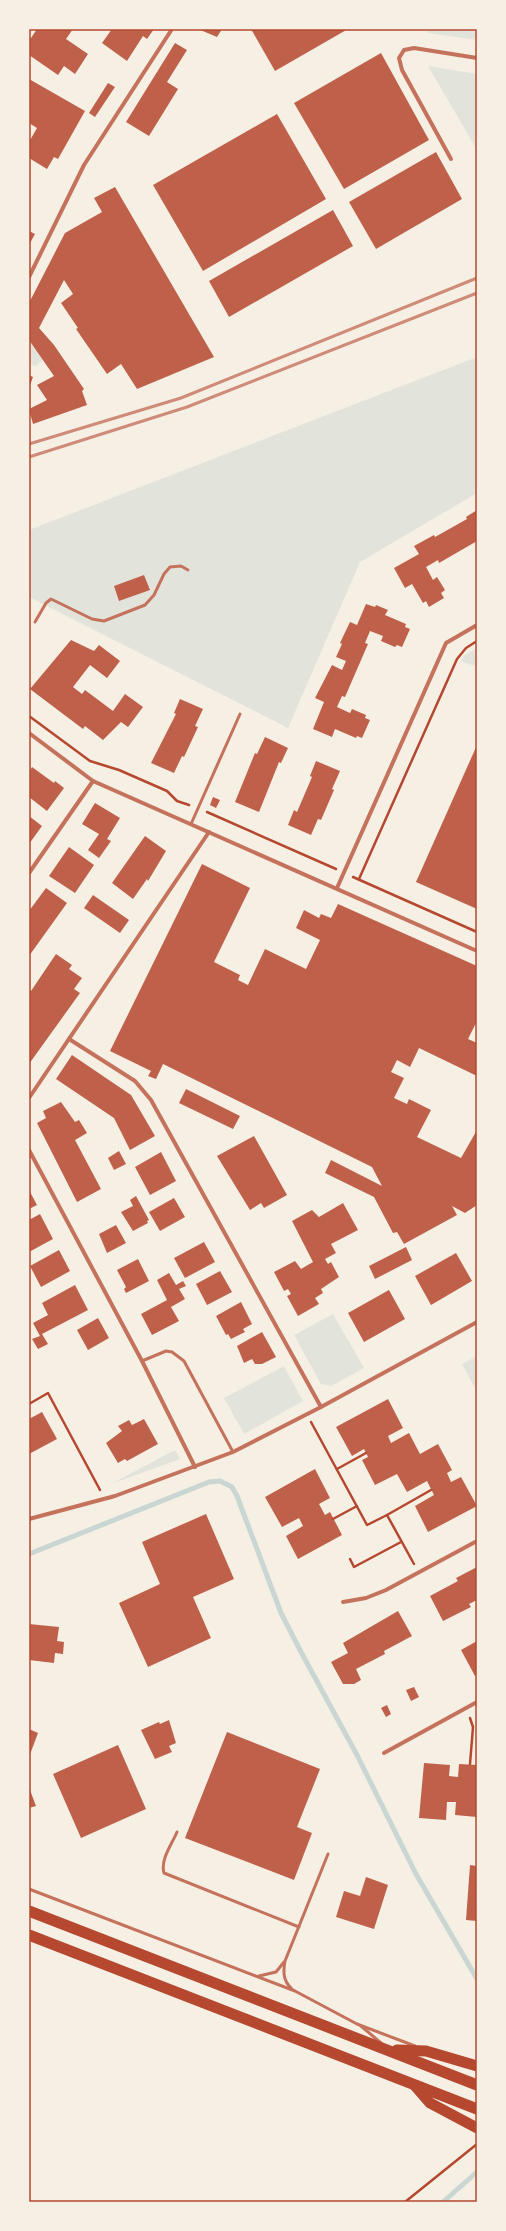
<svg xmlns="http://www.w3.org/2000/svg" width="506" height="2231" font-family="'Work Sans',sans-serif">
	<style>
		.green { fill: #e2e4dc }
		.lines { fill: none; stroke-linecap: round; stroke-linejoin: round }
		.stream { stroke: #c9d6d2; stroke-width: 5 }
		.building { fill: #bf614a }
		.path { stroke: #b5482f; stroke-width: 2.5 }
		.service { stroke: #c5725c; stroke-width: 3 }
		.minor { stroke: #c5725c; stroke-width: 4 }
		.trunk { stroke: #b5482f; stroke-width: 11 }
		.rail { stroke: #cf8b77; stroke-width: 3 }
		.neatline { fill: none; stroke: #b5482f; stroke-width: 1.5 }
	</style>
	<rect width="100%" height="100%" fill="#f6efe4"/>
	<g class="green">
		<polygon points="426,29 477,29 477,40 428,33"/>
		<polygon points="428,66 477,74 477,150"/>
		<polygon points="29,340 43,360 36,366 29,364"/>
		<polygon points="477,357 477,493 360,562 288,728 29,597 29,530"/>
		<polygon points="477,648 477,667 461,661 465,655"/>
		<polygon points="333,1314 364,1368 331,1386 321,1384 294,1335"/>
		<polygon points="477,1356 477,1392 462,1364"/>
		<polygon points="284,1366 303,1401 244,1434 224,1398"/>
		<polygon points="175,1450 180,1459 111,1484"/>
	</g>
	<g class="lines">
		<g class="stream">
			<polyline points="29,1554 209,1482 220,1481 232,1487 237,1496 281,1613 301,1652 357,1755 416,1874 477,1979"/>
			<polyline points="443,2202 477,2172"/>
		</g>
	</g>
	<g class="building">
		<polygon points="37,29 73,29 66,39 88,54 75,74 64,66 58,75 29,55 29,41"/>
		<polygon points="112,29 154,29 147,39 143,36 127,61 102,43"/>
		<polygon points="198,29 222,29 217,37"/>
		<polygon points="251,29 348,29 275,71"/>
		<polygon points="175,43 187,50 167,82 178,89 149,136 126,122"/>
		<polygon points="381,53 429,140 344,189 294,103"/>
		<polygon points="29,79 85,111 58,159 54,157 47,169 29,158 29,142 37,128 29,123"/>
		<polygon points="108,83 115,87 95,117 89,113"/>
		<polygon points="277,114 326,199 203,271 153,185"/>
		<polygon points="436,152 462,199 376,249 349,202"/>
		<polygon points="115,187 214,357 137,389 121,364 107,374 76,329 78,328 61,303 73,294 64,280 39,328 54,345 84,389 82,391 87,405 33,424 29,409 47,400 37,385 54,376 29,340 29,303 65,233 102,212 94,198"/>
		<polygon points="333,210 353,246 229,317 209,281"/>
		<polygon points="29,231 35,234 29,245"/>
		<polygon points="29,375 33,377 29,388"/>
		<polygon points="477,510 477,541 439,563 438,560 426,567 433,580 437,577 445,590 441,593 444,598 429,607 426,601 423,603 412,584 405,588 394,568 419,554 414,546 434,535 435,537 467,519 466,517"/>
		<polygon points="144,575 150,590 119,601 114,586"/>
		<polygon points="366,604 375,607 376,605 388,610 385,615 406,624 405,627 410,629 402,647 397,645 395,647 381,641 383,636 370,631 365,643 368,644 345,697 342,696 337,707 350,713 352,709 366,715 365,718 370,720 362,738 357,736 356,738 335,729 332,737 313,729 324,702 315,698 332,665 342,670 346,661 336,657 342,644 340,643 350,622 357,625"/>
		<polygon points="71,640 94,651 99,645 120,661 107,678 90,665 73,687 82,694 85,690 113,711 125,694 143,707 128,727 121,722 103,740 85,726 83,729 30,689"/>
		<polygon points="180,699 203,709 195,726 198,727 184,757 182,756 174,773 151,763 176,714 174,713"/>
		<polygon points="265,737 288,748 281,763 279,762 259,812 235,802 255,753 257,754"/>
		<polygon points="477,745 477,909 416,882"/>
		<polygon points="316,761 340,771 332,789 334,790 321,820 318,819 311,835 288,825 294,810 297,812 312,777 310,776"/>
		<polygon points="32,767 54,783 55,781 64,788 47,811 29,797 29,772"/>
		<polygon points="213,797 220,800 216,808 210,805"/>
		<polygon points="95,803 120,818 107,839 111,841 99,858 88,850 99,834 82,824"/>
		<polygon points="29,816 42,826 29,844"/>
		<polygon points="145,836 166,851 148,881 147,879 133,899 112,883"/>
		<polygon points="69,847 94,865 75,893 49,876"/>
		<polygon points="202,864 250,888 214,962 240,975 238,980 248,985 265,949 306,969 320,940 296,928 304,910 319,918 321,914 331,918 338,904 477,966 477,1021 468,1039 477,1043 477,1076 419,1048 410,1067 397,1060 391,1072 404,1078 394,1098 407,1104 409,1099 431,1110 417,1137 461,1158 477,1130 477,1205 465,1213 452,1206 457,1215 404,1244 397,1232 393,1233 374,1197 325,1173 331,1160 382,1186 372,1167 163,1064 156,1079 148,1076 151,1071 110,1051"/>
		<polygon points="46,888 67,903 29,956 29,911"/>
		<polygon points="93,895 129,920 120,933 84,908"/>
		<polygon points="56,954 72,965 69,969 82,978 74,989 80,993 29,1064 29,990 31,991"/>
		<polygon points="72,1055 131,1095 155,1136 130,1150 114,1118 56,1079"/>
		<polygon points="186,1089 240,1116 233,1129 179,1103"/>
		<polygon points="61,1102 75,1122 79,1120 87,1133 75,1140 101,1189 77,1202 37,1123 46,1118 43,1111"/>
		<polygon points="254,1136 287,1195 264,1208 261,1203 250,1210 217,1156"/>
		<polygon points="119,1151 126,1164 114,1170 108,1158"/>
		<polygon points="161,1152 176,1181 150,1195 135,1167"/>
		<polygon points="29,1190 37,1205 29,1209"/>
		<polygon points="136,1196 149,1220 147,1221 148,1223 133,1231 121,1212 133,1206 130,1200"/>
		<polygon points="174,1198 185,1217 160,1231 149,1212"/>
		<polygon points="343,1203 358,1230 331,1244 336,1253 325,1259 328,1264 331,1262 339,1277 321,1289 323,1293 315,1298 319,1304 298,1316 287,1296 291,1294 288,1289 284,1291 274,1272 295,1261 301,1269 313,1262 292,1221 312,1210 319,1217"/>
		<polygon points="40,1214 53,1239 29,1252 29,1220"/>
		<polygon points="116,1225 126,1243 107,1253 99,1234"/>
		<polygon points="204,1242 215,1262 185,1278 174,1258"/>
		<polygon points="406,1247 412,1260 375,1279 369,1266"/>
		<polygon points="59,1250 70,1271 41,1287 30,1266"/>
		<polygon points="456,1253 472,1281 431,1305 415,1276"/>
		<polygon points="138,1259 149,1281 126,1293 124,1289 126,1287 117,1270"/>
		<polygon points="220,1271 232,1292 207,1305 196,1284"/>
		<polygon points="169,1273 176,1285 183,1281 186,1286 179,1289 185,1299 171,1307 179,1321 152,1335 141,1314 167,1300 157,1280"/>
		<polygon points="75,1285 88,1310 42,1334 48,1344 38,1349 32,1339 40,1336 33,1323 48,1315 42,1303"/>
		<polygon points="389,1290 405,1319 364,1342 348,1313"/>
		<polygon points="241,1302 252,1324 243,1329 245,1332 231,1339 228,1334 226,1335 216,1316"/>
		<polygon points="98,1318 109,1338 88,1350 77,1330"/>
		<polygon points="262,1332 276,1357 262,1364 255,1364 252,1359 244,1363 237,1346"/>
		<polygon points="388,1399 403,1428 388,1436 391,1443 409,1433 420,1454 438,1444 452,1470 447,1473 451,1482 461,1477 477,1506 428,1532 415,1506 434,1495 427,1481 407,1492 397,1474 375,1485 362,1460 368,1457 364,1449 352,1456 336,1427"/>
		<polygon points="42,1412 57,1439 29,1454 29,1419"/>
		<polygon points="144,1419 158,1444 127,1461 125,1459 118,1463 106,1443 122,1431 118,1426 129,1420 132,1425"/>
		<polygon points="315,1469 330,1498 319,1504 325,1515 330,1512 342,1535 298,1559 286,1536 303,1526 299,1518 282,1527 265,1497"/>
		<polygon points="206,1514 234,1579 193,1597 211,1638 148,1667 119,1603 160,1584 142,1542"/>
		<polygon points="477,1567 477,1600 469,1604 471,1607 443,1621 430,1596 458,1581 456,1578"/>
		<polygon points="398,1611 412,1636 384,1651 385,1654 356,1669 361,1680 354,1684 343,1684 331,1662 348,1653 343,1643"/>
		<polygon points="29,1624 59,1627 57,1641 64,1642 63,1654 55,1653 54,1663 29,1660"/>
		<polygon points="477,1641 477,1675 475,1676 461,1650"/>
		<polygon points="414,1687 419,1697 411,1701 406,1690"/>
		<polygon points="387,1705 391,1714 386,1717 381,1708"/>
		<polygon points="169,1720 176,1743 169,1746 172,1752 155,1759 141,1730 159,1722 160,1724"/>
		<polygon points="29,1729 38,1733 29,1757"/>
		<polygon points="227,1732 320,1769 297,1827 312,1833 294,1880 185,1838"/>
		<polygon points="118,1745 146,1809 81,1838 53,1774"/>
		<polygon points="424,1763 450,1765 449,1776 458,1777 459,1764 477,1765 477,1817 455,1815 456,1802 447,1802 446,1820 419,1818"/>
		<polygon points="30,1790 36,1806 29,1808 29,1792"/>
		<polygon points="470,1865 477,1866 477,1921 466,1920"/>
		<polygon points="366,1877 388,1885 374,1929 336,1917 344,1891 360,1896"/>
	</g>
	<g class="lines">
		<g class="path">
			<polyline points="29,716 90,761 119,770 167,791 177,801 189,805"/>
			<polyline points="207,812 336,869"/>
			<polyline points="353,877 477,932"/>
			<polyline points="359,879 457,659 466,648 477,641"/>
			<polyline points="29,1404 48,1393 100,1490"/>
			<polyline points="311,1422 367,1525 387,1515 414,1564"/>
			<polyline points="337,1469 366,1453"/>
			<polyline points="387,1515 431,1490"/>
			<polyline points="333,1519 357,1506"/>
			<polyline points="350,1559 354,1567 401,1542"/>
			<polyline points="470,1764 473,1727 470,1718"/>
			<polyline points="405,2202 477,2144"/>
		</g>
		<g class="service">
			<polyline points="35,622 46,603 51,599 92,619 104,621 145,605 154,595 164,574 170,567 181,566 188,570"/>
			<polyline points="191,824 240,714"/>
			<polyline points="142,1361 166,1351 172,1352 184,1361 233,1452"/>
			<path d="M177 1832C172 1844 160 1860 164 1873L299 1927"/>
			<polyline points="29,1889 295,1991 357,2024 415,2046"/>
			<polyline points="259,1976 276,1972 284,1962"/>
			<path d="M292 1989C283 1981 283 1972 285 1961L328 1854"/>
			<polyline points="361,2026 381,2043"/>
		</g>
		<g class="minor">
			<polyline points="451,159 402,70 399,58 404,50 414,48 477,58"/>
			<polyline points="29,277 84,165 172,29"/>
			<polyline points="29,733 93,781 477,951"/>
			<polyline points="29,873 93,781"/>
			<polyline points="337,888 446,643 477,625"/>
			<polyline points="69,1039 135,1081 151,1100 321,1407"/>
			<polyline points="29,1098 209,832"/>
			<polyline points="29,1150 142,1361 195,1467"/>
			<polyline points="29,1519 115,1496 233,1452 321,1407 477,1322"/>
			<polyline points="343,1602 366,1598 386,1590 477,1541"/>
			<polyline points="384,1753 477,1702"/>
		</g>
		<g class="trunk">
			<polyline points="29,1911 477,2085"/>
			<polyline points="29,1935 477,2109"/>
			<polyline points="397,2050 426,2051 477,2066"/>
			<polyline points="416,2087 430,2103 477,2128"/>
		</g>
		<g class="rail">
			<polyline points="29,444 181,398 477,278"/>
			<polyline points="29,457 187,407 477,293"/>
		</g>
	</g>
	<rect width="506" height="2231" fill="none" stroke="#f6efe4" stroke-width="60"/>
	<rect x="30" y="30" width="446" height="2171" class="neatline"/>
</svg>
